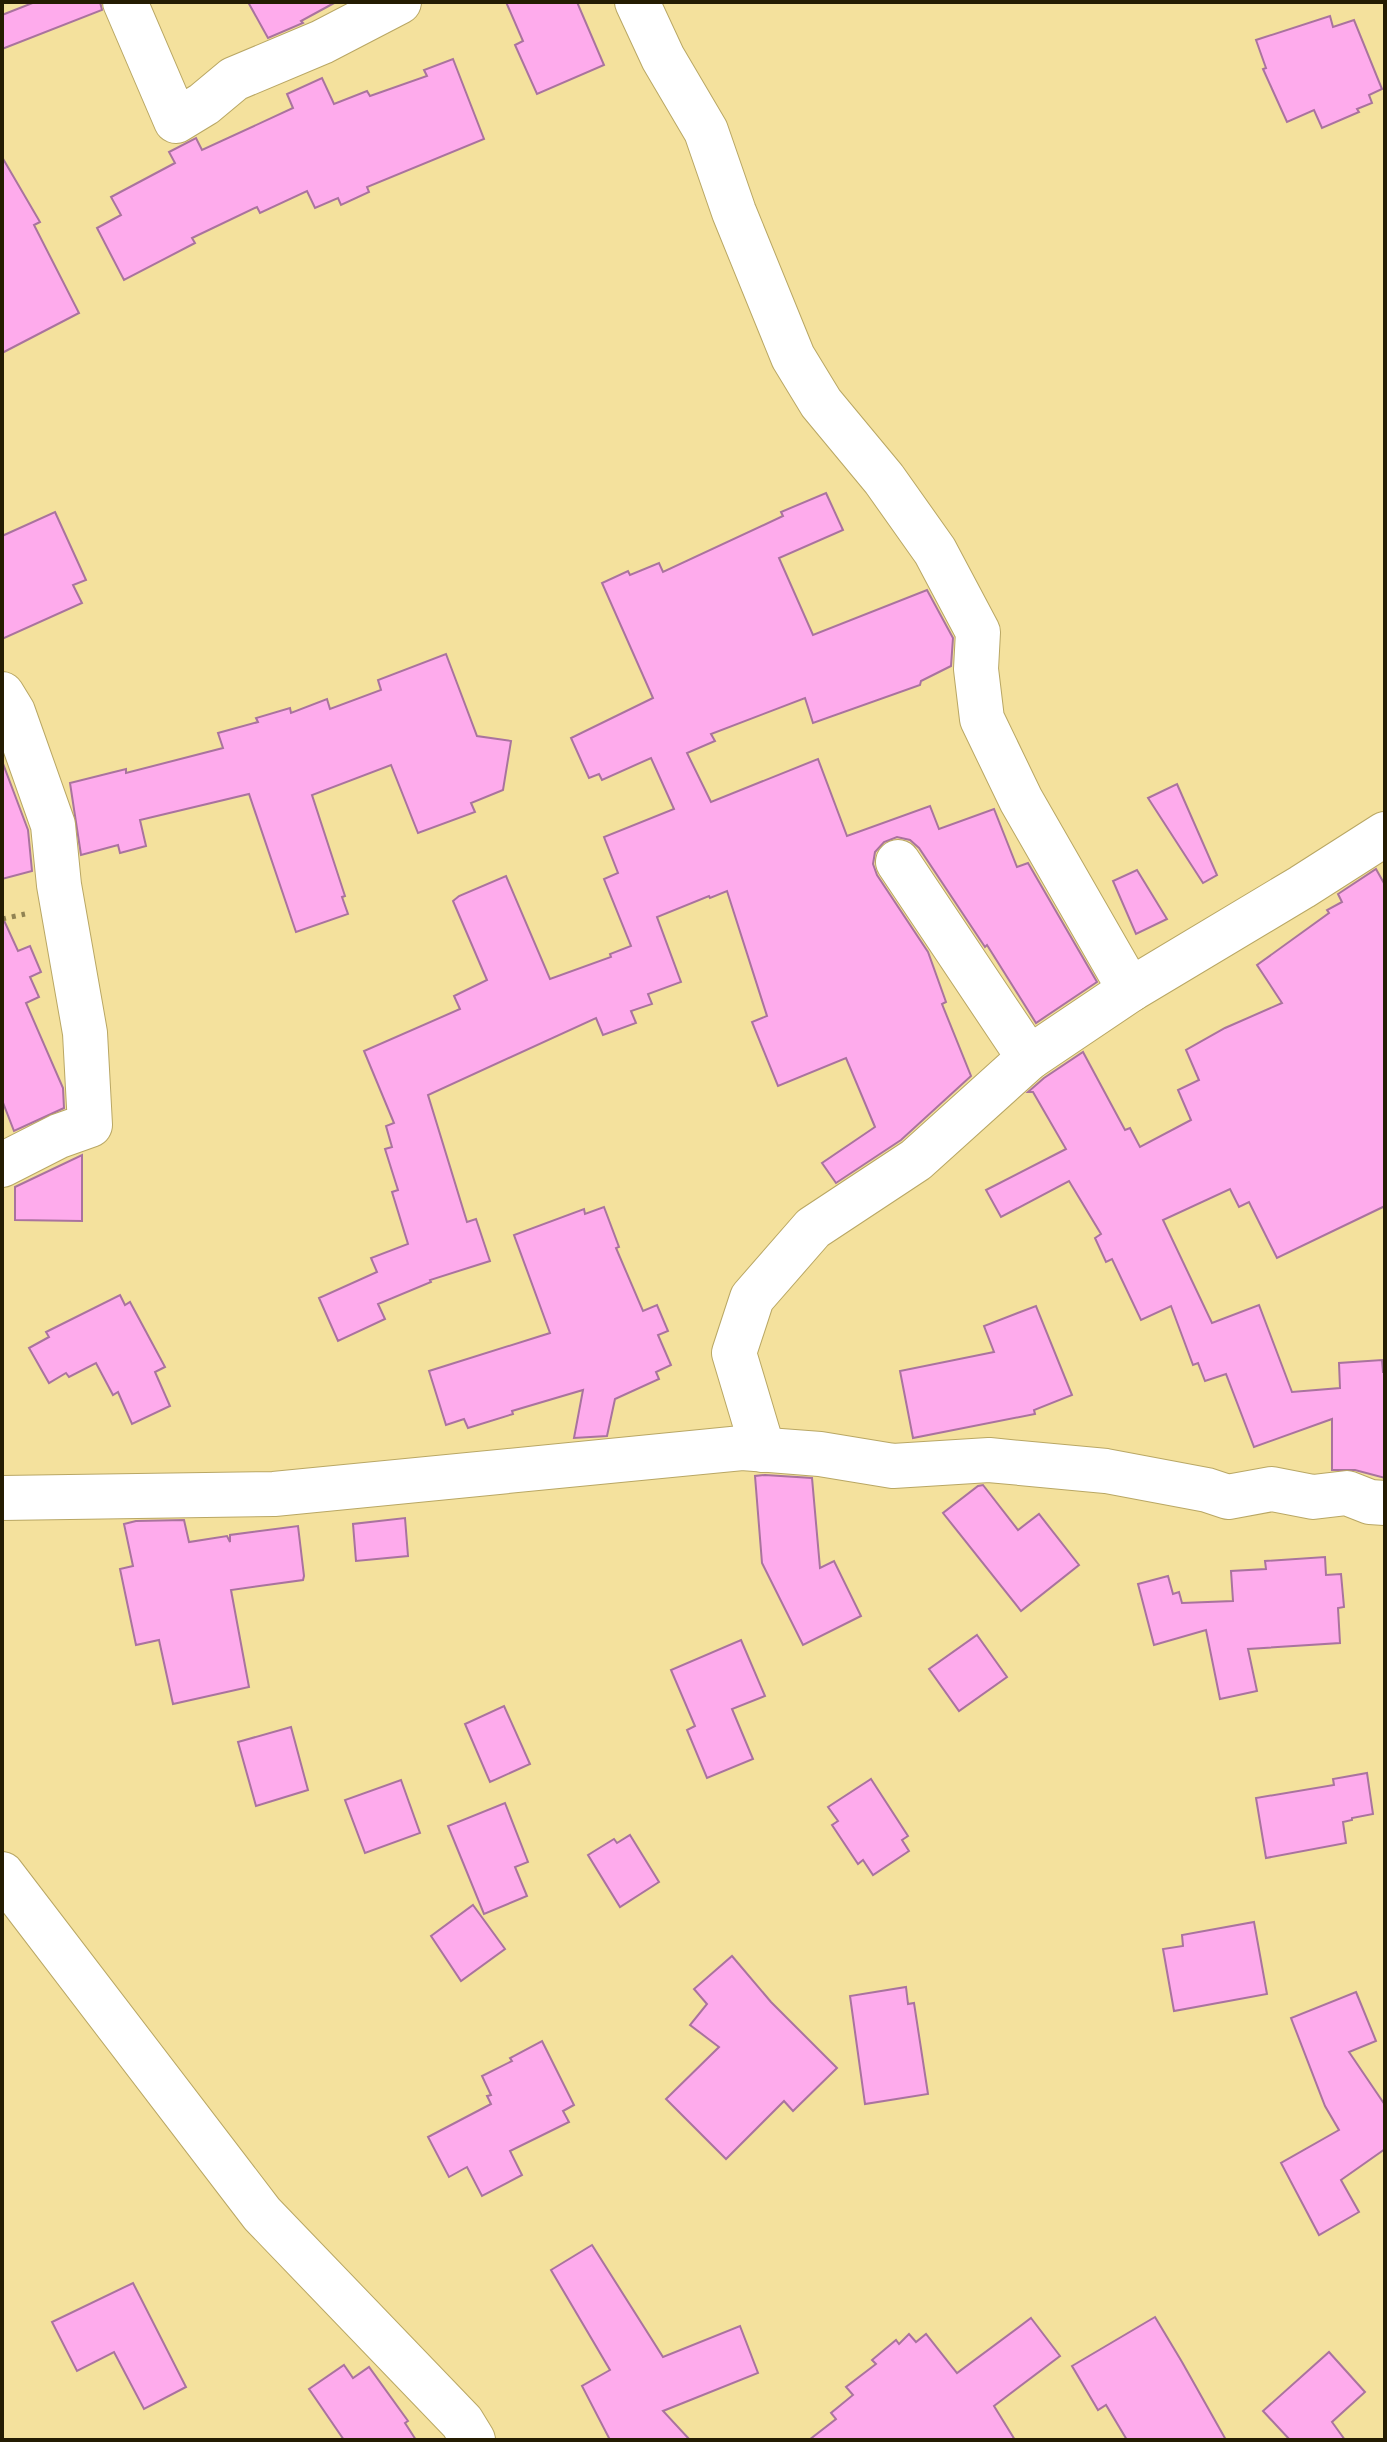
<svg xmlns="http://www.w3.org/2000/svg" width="1387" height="2442" font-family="Spectral,serif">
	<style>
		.building { fill: #feabec; stroke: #a9739e; stroke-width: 2 }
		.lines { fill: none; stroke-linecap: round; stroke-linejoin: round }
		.minor-casing { stroke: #b9a764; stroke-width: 46 }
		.path { stroke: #918353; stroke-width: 5; stroke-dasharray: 4 6; stroke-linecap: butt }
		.minor { stroke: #fff; stroke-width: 44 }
	</style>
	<rect width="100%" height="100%" fill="#f4e19d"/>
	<g class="building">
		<polygon points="35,2 100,2 102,10 2,49 2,15"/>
		<polygon points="248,2 336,2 301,21 303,23 268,38"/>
		<polygon points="506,2 577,2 604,65 537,94 515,45 523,41"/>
		<polygon points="1330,16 1333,27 1354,20 1382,89 1369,95 1372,103 1357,109 1359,112 1322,128 1314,110 1287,122 1263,69 1266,68 1256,40"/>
		<polygon points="453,59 484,139 367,187 369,192 341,205 338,198 315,208 307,191 260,213 257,207 192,238 195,243 124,280 97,228 121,215 111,197 175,163 169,152 196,138 202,150 293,108 287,94 322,78 334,104 367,91 370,96 427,76 424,70"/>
		<polygon points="2,157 40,222 34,225 79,313 2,353"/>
		<polygon points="826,493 843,530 779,558 813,635 927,590 953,638 951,666 921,681 920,685 813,723 805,698 711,734 715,741 687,753 711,802 818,759 847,836 930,806 939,829 994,809 1017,867 1028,863 1097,982 1036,1023 987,945 985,947 919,848 910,840 897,837 884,842 875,852 873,864 877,875 928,952 946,1002 942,1004 971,1076 901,1140 836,1183 822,1163 875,1127 846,1058 778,1086 752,1022 767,1016 727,891 710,898 709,896 657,917 681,982 648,994 652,1004 631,1011 636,1023 603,1035 596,1018 428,1095 467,1222 476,1219 490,1261 430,1280 431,1282 378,1304 385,1319 338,1341 319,1298 377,1272 371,1258 408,1244 392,1192 398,1190 385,1149 392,1147 386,1126 394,1123 364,1051 460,1009 454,996 487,980 453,901 459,896 506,876 550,979 611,957 610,954 631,946 604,879 618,873 604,837 674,809 651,758 602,780 599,774 589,778 571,738 653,698 602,583 628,571 630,575 659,563 663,572 783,516 781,512"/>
		<polygon points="55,512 86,580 73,585 82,603 2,639 2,536"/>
		<polygon points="446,654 477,736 511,741 503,790 471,803 475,812 418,833 391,765 312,795 345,896 342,897 348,914 296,932 249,794 140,820 146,846 120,853 118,845 81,855 70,783 126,769 126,773 223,748 218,733 258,722 256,718 290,708 291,713 327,699 330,709 381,690 378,680"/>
		<polygon points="2,761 28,830 32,871 2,879"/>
		<polygon points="1177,784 1217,875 1203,883 1148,798"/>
		<polygon points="1376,869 1385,885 1385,1206 1277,1258 1249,1202 1239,1207 1230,1189 1163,1220 1212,1323 1259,1305 1292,1392 1340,1388 1339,1363 1382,1360 1383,1372 1385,1372 1385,1478 1355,1470 1332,1470 1332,1419 1254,1447 1226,1374 1205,1381 1198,1363 1193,1365 1171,1306 1141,1320 1112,1259 1106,1262 1095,1238 1101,1234 1069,1181 1001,1217 986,1190 1066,1149 1033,1092 1028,1092 1044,1078 1083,1052 1125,1130 1130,1128 1140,1147 1191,1120 1178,1090 1199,1080 1186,1050 1225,1028 1282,1003 1257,965 1329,913 1327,910 1342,902 1338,894"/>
		<polygon points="1137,870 1167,919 1136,934 1113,881"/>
		<polygon points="2,916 18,951 30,946 41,972 30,977 39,997 26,1003 63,1088 64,1108 14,1131 2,1100"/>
		<polygon points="82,1155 82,1221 15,1220 15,1187"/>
		<polygon points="604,1207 619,1247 616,1248 643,1311 657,1305 668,1331 658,1335 671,1365 656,1372 659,1379 615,1399 607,1436 574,1438 583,1390 512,1411 513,1414 468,1428 464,1419 446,1425 429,1371 550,1333 514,1235 584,1209 585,1214"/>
		<polygon points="120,1295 125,1305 130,1302 165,1367 155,1372 170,1406 132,1424 118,1392 113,1395 96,1363 69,1377 66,1373 49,1383 29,1348 49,1337 46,1332"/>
		<polygon points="1036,1306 1072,1395 1034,1410 1035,1414 913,1438 900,1371 994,1352 984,1326"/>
		<polygon points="765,1475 812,1478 820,1568 834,1561 861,1616 803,1645 762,1563 755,1476"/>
		<polygon points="983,1485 1018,1530 1039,1514 1079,1565 1021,1611 943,1513 978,1486"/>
		<polygon points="405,1518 408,1556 356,1561 353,1524"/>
		<polygon points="184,1520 189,1542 227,1536 230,1542 230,1535 298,1526 304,1576 303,1580 231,1590 249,1687 173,1704 159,1640 136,1645 120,1569 133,1566 124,1524 136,1521"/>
		<polygon points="1325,1557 1326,1575 1341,1574 1344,1607 1338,1608 1340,1643 1248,1649 1257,1691 1220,1699 1206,1630 1154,1645 1138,1584 1168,1576 1173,1594 1179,1592 1182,1603 1233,1601 1231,1571 1266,1569 1265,1561"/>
		<polygon points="977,1635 1007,1677 959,1711 929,1669"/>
		<polygon points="741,1640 765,1696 732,1709 753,1759 707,1778 687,1730 695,1726 671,1670"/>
		<polygon points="504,1706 530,1764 490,1782 465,1724"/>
		<polygon points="291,1727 308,1790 256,1806 238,1742"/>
		<polygon points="1367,1773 1373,1814 1352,1818 1352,1820 1343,1822 1346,1843 1266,1858 1256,1798 1334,1785 1333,1779"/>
		<polygon points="871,1779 908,1836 902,1840 909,1851 873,1875 863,1860 858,1864 832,1825 838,1821 828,1807"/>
		<polygon points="401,1780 420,1833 365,1853 345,1800"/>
		<polygon points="505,1803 528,1862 515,1867 527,1896 484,1914 448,1826"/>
		<polygon points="630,1835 659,1882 620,1907 588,1855 614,1839 617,1843"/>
		<polygon points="473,1905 505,1949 461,1981 431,1936"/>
		<polygon points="1254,1922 1267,1994 1174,2011 1163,1949 1183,1946 1182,1935"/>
		<polygon points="732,1956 771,2002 837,2068 793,2111 784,2101 726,2159 666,2099 719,2047 690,2025 707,2004 694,1989"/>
		<polygon points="906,1987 908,2004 914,2003 928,2094 865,2104 850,1996"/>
		<polygon points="1356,1992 1376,2041 1349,2052 1385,2105 1385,2149 1341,2180 1359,2212 1319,2235 1281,2163 1339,2130 1325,2106 1291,2018"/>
		<polygon points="542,2041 574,2105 563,2111 569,2122 510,2151 522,2175 482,2196 467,2167 449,2177 428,2137 491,2104 487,2096 491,2095 482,2076 512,2061 510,2058"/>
		<polygon points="592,2245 663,2357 740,2326 758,2373 663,2411 690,2440 610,2440 582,2386 610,2370 551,2270"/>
		<polygon points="133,2283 186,2387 144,2409 114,2352 77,2371 52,2322"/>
		<polygon points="1155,2317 1182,2362 1226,2440 1127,2440 1106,2405 1098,2410 1072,2366"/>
		<polygon points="1031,2318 1060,2356 994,2406 1015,2440 809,2440 836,2419 831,2413 853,2395 846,2387 876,2364 872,2360 896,2340 899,2344 909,2334 916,2342 926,2334 957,2373"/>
		<polygon points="1329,2352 1365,2392 1332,2422 1345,2440 1290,2440 1263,2411"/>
		<polygon points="344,2365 353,2378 369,2367 408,2421 405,2423 416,2440 344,2440 309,2389"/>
	</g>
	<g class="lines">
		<g class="minor-casing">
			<g id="minor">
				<polyline points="125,2 176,121 204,104 234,79 322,42 399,2"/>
				<polyline points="637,2 663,58 706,131 734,212 793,357 821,403 884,479 935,551 978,632 976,669 982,719 1021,800 1130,990"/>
				<polyline points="2,694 13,712 53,825 59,885 85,1033 90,1125 59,1136 2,1165"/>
				<polyline points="898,862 1029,1058"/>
				<polyline points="763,1450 734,1353 752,1298 813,1228 916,1160 1029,1058 1130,990 1302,887 1385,834"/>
				<polyline points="2,1498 274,1494 742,1448 820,1454 893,1466 989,1460 1106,1471 1207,1490 1228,1497 1272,1489 1313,1497 1347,1493 1370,1502 1385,1503"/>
				<polyline points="2,1874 262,2214 462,2422 473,2440"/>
			</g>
		</g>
		<polyline class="path" points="2,919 25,914"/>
		<use href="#minor" class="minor"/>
	</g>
	<rect width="1387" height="2442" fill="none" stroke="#241c02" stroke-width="8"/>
</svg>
